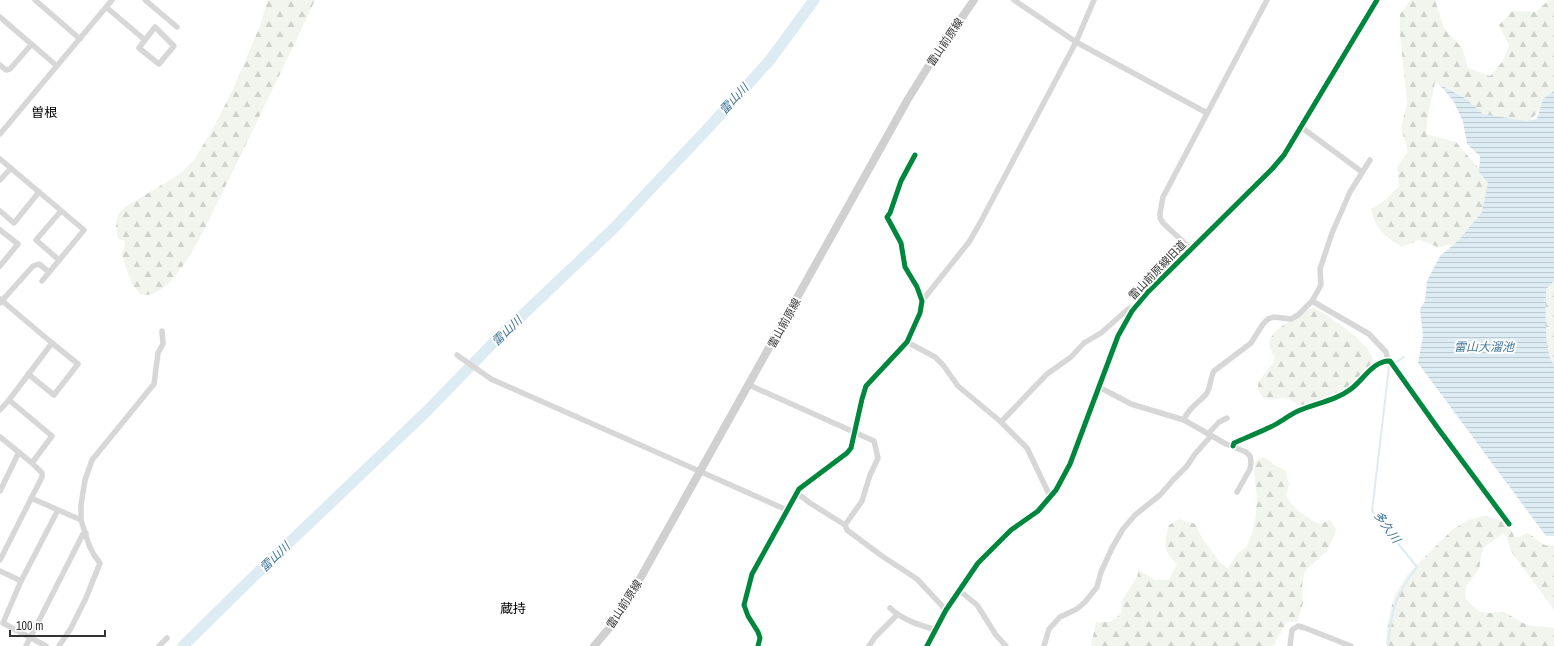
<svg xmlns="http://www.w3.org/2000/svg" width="1554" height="646" font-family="'Archivo Narrow','Noto Sans JP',sans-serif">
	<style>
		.forest { fill: url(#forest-firs) }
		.water { fill: url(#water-rules) }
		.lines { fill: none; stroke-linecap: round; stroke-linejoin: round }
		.stream { stroke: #ddebf3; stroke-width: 2 }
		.river { stroke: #ddebf3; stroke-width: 11 }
		.minor { stroke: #d7d7d7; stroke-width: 5.5 }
		.tertiary { stroke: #d7d7d7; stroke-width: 7 }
		.secondary { stroke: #d0d0d0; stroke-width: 8 }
		.cycleway-casing { stroke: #fff; stroke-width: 8 }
		.cycleway { stroke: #00873e; stroke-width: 5 }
		.labels { text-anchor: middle; stroke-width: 4; stroke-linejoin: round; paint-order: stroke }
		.street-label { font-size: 11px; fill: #333; stroke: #fff }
		.water-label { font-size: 12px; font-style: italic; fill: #3f7597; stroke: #fff }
		.quarter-label { font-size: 13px; fill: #000; stroke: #fff }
	</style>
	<defs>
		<pattern id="forest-firs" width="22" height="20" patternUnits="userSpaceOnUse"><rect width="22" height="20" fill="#f1f5ed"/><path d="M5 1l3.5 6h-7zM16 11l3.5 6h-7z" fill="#cfd2cc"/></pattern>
		<pattern id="water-rules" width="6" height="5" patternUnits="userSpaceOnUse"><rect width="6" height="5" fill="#ddebf3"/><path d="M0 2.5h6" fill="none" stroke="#becad1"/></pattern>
	</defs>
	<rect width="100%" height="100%" fill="#fff"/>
	<g class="forest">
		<path d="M268 0H315C288 58 259 117 231 175 215 206 200 243 179 271 170 282 156 299 140 294L132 284 122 256 121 253 124 250 125 241 118 238C115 226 115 215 125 207L180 174 194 160 215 125 235 85 259 28Z"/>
		<path d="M1411 0H1435L1444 28 1462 48 1468 68 1490 76 1503 61 1509 45 1499 25 1512 11 1536 12 1549 0H1554V94L1528 123 1481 117 1435 82 1428 115 1426 134 1456 142 1493 185 1488 211 1464 243 1438 247 1419 240 1402 247C1384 236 1376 230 1371 209L1384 201 1399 186 1397 167 1408 152 1401 127 1407 103 1400 33V14Z"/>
		<polygon points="1554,213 1554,367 1545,357 1543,291"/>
		<path d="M1313 308C1325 312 1370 344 1372 357 1373 359 1373 364 1372 366 1370 370 1350 391 1346 395 1338 402 1323 408 1312 408 1301 409 1295 400 1284 398 1275 397 1266 404 1260 393 1250 378 1281 366 1273 354 1262 338 1279 328 1292 320 1299 315 1305 311 1313 308Z"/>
		<path d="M1264 457 1276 466 1285 470 1289 484 1286 496C1294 510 1306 517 1319 524L1330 520 1336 529 1328 550 1305 571 1302 586 1303 603 1297 622H1287L1273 646H1091L1096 622H1110L1121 614 1122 600 1137 577 1139 570 1155 580H1169L1177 564C1162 550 1164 543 1169 525L1179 519 1195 524 1202 538 1209 547 1220 563 1228 568 1236 555 1246 547 1252 534 1255 521 1257 498 1254 471 1256 461Z"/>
		<path d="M1482 516C1496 517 1510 522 1514 537H1519L1527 533C1537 537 1542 549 1554 545V610L1511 551 1507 538 1505 534H1502L1484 547 1482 552 1479 569 1466 586 1465 597 1468 602 1480 612 1490 613 1504 612 1527 625 1554 628V646H1386L1387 627 1390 612 1395 595 1408 574 1453 529 1469 520Z"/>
	</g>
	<path class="water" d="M1440 85 1465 98 1483 114 1526 121 1537 119 1543 99 1554 91V281L1546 289C1546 305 1543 355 1554 364V536H1546L1418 363 1423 336 1420 309 1425 301 1427 281 1440 256 1459 240 1482 212 1488 183 1479 172 1480 156 1467 144 1463 122 1454 102Z"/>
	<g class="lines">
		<path class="stream" d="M1388 646C1391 611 1395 595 1417 567L1372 511 1389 367 1404 357"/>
		<polyline class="river" points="183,646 250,580 427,411 491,345 613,229 710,126 752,80 770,60 814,0"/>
		<g class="minor">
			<polyline points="35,0 80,39"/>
			<polyline points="145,0 177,27"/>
			<polyline points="1014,0 1076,42 1207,113"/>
			<polyline points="106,7 145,40 139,48 159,64 174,46 155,27 145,40"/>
			<polyline points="0,17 57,66"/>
			<polyline points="0,65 6,70 10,69 31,45"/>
			<polyline points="1301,127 1362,172"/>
			<polyline points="0,134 112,0"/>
			<polyline points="0,159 84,230 42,281"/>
			<polyline points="0,180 11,168"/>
			<polyline points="0,211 14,223 39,192"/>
			<polyline points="0,230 18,244 0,266"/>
			<polyline points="1191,249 1163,223 1160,218 1160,213 1163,197 1267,0"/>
			<polyline points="59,260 36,240 61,211"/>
			<polyline points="0,299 52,343"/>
			<polyline points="922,301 969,242 980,223 1076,42 1094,0"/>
			<polyline points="1312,301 1369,334 1386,352 1388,361"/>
			<polyline points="0,303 33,266 39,264 49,272"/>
			<polyline points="907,342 935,357 943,365 958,386 1001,422 1027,448 1049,494 1052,495"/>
			<polyline points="457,355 491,379 787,510"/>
			<polyline points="749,385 874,441 878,458 870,475 862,501 845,525 847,530 882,556 917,579 946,610"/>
			<polyline points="1099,387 1131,404 1184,420 1226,444 1246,452 1250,456 1251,462 1250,469 1237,492"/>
			<polyline points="9,400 52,343 78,364 54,395 28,374"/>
			<polyline points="0,410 9,400 52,436 32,463"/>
			<path d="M1184 420C1187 409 1200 402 1207 393 1211 386 1210 378 1214 371L1251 343 1263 324 1268 319 1274 317 1291 319 1298 315 1312 301 1321 285 1320 269 1332 233 1350 192 1370 160"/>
			<polyline points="1001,422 1047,374 1071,357 1084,343 1101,333 1127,310 1130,308 1132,311"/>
			<polyline points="1208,434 1219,422 1227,418"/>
			<polyline points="0,437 32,463 42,473 42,477 0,560"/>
			<path d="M1233 446 1234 443C1245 438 1258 433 1268 428 1279 424 1287 416 1298 411 1316 403 1335 401 1351 389 1363 380 1374 360 1390 361L1437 427 1509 524"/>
			<polyline points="0,491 19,452"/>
			<polyline points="797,493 810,503 845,525"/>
			<polyline points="31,498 81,520"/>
			<polyline points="0,571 21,581"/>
			<polyline points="960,591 977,605 996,635 1006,646"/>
			<path d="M890 608C903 620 919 625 936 630"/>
			<polyline points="26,646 83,534 86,533"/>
			<polyline points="46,646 3,623 21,581 58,510"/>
			<polyline points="59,646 71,628 86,598 100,563 94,555 89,545 81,520 81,505 85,480 92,460 154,384 158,353 163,344 162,331"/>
			<polyline points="159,646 167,638"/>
			<polyline points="758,646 760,638 758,632 748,616 744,605 752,574 799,489 847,453 851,448 862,399 866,386 907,342 920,313 922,301 917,287 905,267 901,243 887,217 890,213 901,181 915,155"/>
			<polyline points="869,646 875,637 897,615"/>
			<polyline points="1044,646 1049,629 1060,617 1077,609 1085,602 1097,587 1101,572 1112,548 1123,529 1135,515 1160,495 1173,480 1187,466 1195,454 1211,436"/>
			<polyline points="1290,646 1292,630 1298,626 1305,628 1351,646"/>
		</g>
		<polyline class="tertiary" points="927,646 946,610 978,563 1011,530 1038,511 1056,490 1070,464 1118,336 1132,311 1148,292 1272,169 1284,155 1377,0"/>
		<polyline class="secondary" points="594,646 611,626 632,593 908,99 931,62 974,0"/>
		<g class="cycleway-casing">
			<g id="cycleway">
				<path d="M1233 446 1234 443C1245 438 1258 433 1268 428 1279 424 1287 416 1298 411 1316 403 1335 401 1351 389 1363 380 1374 360 1390 361L1437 427 1509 524"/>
				<polyline points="758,646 760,638 758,632 748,616 744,605 752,574 799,489 847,453 851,448 862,399 866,386 907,342 920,313 922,301 917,287 905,267 901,243 887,217 890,213 901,181 915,155"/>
				<polyline points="927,646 946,610 978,563 1011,530 1038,511 1056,490 1070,464 1118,336 1132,311 1148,292 1272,169 1284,155 1377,0"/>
			</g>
		</g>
		<use href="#cycleway" class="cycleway"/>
	</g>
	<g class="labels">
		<g class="street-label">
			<text transform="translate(945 42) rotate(-56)" y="4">雷山前原線</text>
			<text transform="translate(1157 270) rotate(-46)" y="4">雷山前原線旧道</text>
			<text transform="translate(784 323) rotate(-61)" y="4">雷山前原線</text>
			<text transform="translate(624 604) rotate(-57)" y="4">雷山前原線</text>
		</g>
		<g class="water-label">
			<text transform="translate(734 99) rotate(-47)" y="4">雷山川</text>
			<text transform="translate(507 331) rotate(-44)" y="4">雷山川</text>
			<text x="1484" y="351">雷山大溜池</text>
			<text transform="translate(1387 527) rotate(54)" y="4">多久川</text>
			<text transform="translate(275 557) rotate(-44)" y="4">雷山川</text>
		</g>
		<g class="quarter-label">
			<text x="44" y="117">曽根</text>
			<text x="513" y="613">蔵持</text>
		</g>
	</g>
	<path d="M10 630v6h95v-6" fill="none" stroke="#333333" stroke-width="2"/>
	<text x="16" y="630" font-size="12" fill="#333333" stroke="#ffffff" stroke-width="3" paint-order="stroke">100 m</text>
</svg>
